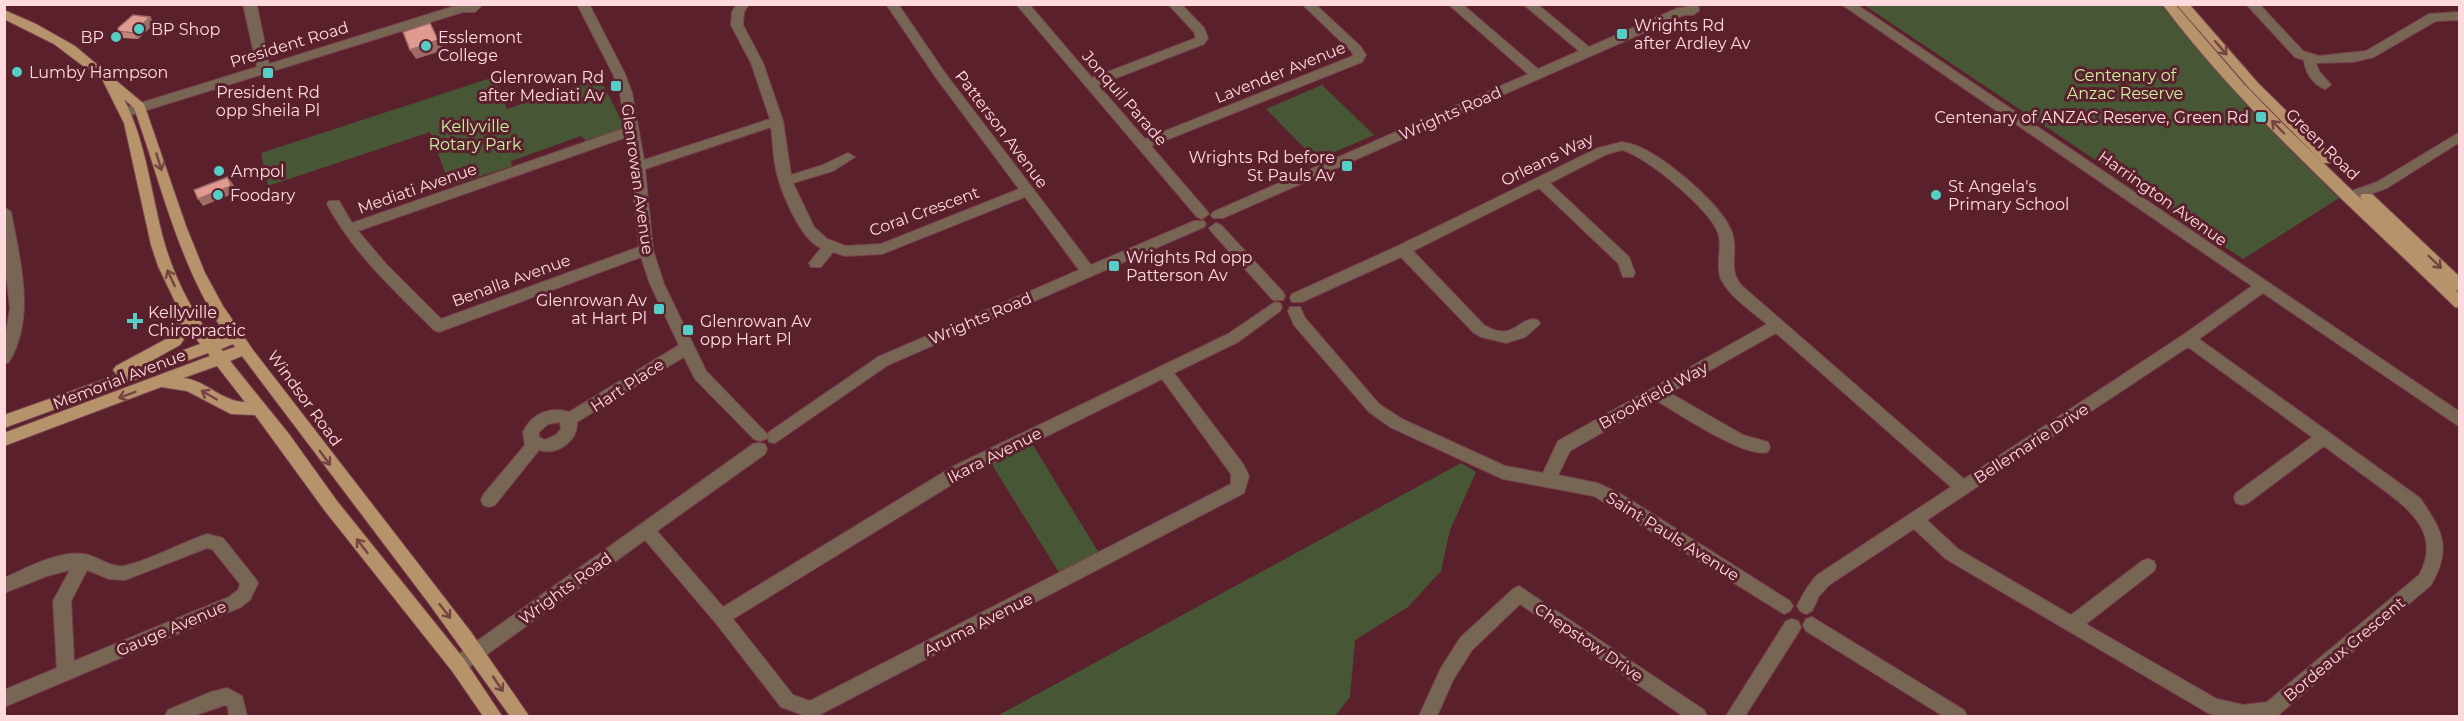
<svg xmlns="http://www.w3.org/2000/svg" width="2464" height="721" font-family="Montserrat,sans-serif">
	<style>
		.green { fill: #475736 }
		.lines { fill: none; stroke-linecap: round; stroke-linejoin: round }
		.minor-casing { stroke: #78424d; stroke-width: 2 }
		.major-casing { stroke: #78424d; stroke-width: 2 }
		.minor { fill: #776653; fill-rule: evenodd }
		.major { fill: #b7936b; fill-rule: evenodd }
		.wall { fill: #c1857c }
		.shaded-wall { fill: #9d6c65 }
		.building { fill: #e09b90; stroke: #9d6c65; stroke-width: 1.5 }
		.oneway { stroke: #764340 }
		.poi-dot { fill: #55cec6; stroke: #5a212d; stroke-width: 2 }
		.labels { text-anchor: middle; stroke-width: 6; stroke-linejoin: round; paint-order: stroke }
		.poi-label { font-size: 16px; fill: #fed9dd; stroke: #5a212d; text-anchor: start }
		.street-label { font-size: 16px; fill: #fed9dd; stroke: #5a212d }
		.park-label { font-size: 16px; fill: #caf1a0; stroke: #5a212d }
	</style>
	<rect width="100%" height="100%" fill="#5a212d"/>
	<g class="green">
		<polygon points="1864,5 2161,5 2249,108 2339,198 2243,259"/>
		<polygon points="494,77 507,109 600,78 624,126 617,131 586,141 581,136 511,161 512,166 450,186 430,132 268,186 261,153"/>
		<polygon points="1322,85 1374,135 1316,160 1266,109"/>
		<polygon points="1031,442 1099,553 1060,574 989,460"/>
		<polygon points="1461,463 1476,472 1450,530 1441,571 1408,607 1355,640 1350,697 1335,716 997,716"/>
	</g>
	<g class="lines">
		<g class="minor-casing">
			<g id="minor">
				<polygon points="243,4 257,6 269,64 458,5 483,4 475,12 463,12 131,115 121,115 120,112 121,109 257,67"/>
				<path d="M577 4H589L625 74 632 93 644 160 770 119 751 63 731 25 732 12 737 4H749L744 12 743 25 763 63 783 121 791 175 823 165 848 153 855 157 833 171 793 183 814 227 827 239 846 246 881 244 1019 189 937 79 886 4H898L945 73 1091 265 1194 221H1204L1206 224 1204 227 888 365 775 443 769 442 767 437 769 432 878 357 1079 270 1025 197 882 254 845 256 833 252 821 267H811L809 263 821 248C801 240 782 194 777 174 773 159 773 142 771 127L645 169 653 250 664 284 706 371 768 435 766 439 760 441 754 439 695 379 684 357 577 422C578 441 557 456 539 450L495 505 489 507 483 505 481 500 483 495 525 445 523 432C532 414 549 406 569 412L679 345 650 284 641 257 439 332 434 330C395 291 353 253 327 204L329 201H339L352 223 625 128 620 93 613 74ZM627 137 639 247 441 319 386 264 358 231ZM560 422 561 429 556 435 545 440 539 437V432L548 424Z"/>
				<polygon points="1016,4 1029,4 1092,78 1196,38 1194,32 1168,4 1181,4 1204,28 1208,38 1204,44 1098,85 1145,139 1353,56 1352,52 1302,4 1315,4 1361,47 1366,55 1362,62 1151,146 1207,211 1209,214 1202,219 1197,217"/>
				<polygon points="1448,4 1462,4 1538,69 1579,51 1523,4 1537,4 1589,47 1678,8 1686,7 1686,4 1698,4 1699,11 1693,15 1684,15 1223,218 1213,218 1211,215 1213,212 1528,74"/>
				<path d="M1841 4H1856L2460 412V427L2263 293 2199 339 2420 498C2443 532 2452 548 2431 585L2277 716H2218L2208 713 1946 559 1914 529 1829 585 1819 596 1812 611 1806 614 1800 611 1797 606C1803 594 1808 585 1817 575L1951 487 1776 333 1670 393 1743 435 1768 442 1770 447 1768 452C1746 459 1678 413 1657 401L1570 451 1558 475 1597 483 1621 494 1790 601 1793 606 1790 611 1784 614 1594 496 1503 479 1390 427 1369 412 1294 325 1288 311 1290 307H1300L1305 318 1379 404 1402 419 1505 466 1543 473 1558 441 1767 324C1751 311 1730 297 1721 279 1715 265 1723 248 1718 233 1711 210 1646 156 1622 150L1607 154 1550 183 1629 257 1635 273 1633 277H1623L1618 263 1539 188 1413 251 1484 325C1515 344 1519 314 1538 320L1540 324 1525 337 1506 343 1481 337 1474 333 1401 257 1302 302H1292L1290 298 1292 294 1398 246 1598 148 1622 142 1631 144C1659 151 1720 203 1731 230 1740 251 1726 268 1742 286L1964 479 2183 335 2252 286ZM2188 347 2312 437 2236 493 2234 498 2236 503 2242 505 2248 503 2324 446C2340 458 2356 470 2373 482 2404 505 2444 531 2419 575L2267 702 2244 705 2217 699 2086 624 2154 571 2156 566 2154 561 2148 559 2142 561 2071 615 1958 549 1927 520Z"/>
				<path d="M2246 4H2259L2303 51 2319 56 2366 51 2429 14 2459 12 2460 20 2436 21 2374 57 2353 62 2316 63 2319 71 2331 85 2325 89C2313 85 2305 72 2304 60L2295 57Z"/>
				<polygon points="2460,132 2460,142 2387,188 2351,201 2344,196 2346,193 2377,182"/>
				<path d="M4 207 11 212C20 261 36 317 9 362L4 364V344L10 309 4 254Z"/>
				<polygon points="1216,223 1221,225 1283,292 1285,296 1283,300 1273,300 1211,231 1209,228"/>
				<path d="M1275 302 1280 303 1282 307 1280 311 1238 342 1174 373 1243 464 1249 476 1244 493 817 716H806L781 707 715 622 645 540 464 671 458 673 452 671 449 665 452 659 753 444 759 443 765 444 767 449 765 454 657 531 723 607 952 467 1228 334ZM1162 379 1231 474V484L810 701 793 695 733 619 964 477Z"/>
				<path d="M207 534 223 538 255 578 258 583 250 600 241 607 4 707V690L57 668 53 601 70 570 47 576 4 593V578C27 568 59 550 84 554 98 556 110 568 124 566 148 561 183 542 207 534ZM207 548 212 549 240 584 238 590 229 597 74 661 71 601 87 570 109 579 125 580Z"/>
				<polygon points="1519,586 1704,710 1707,716 1683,716 1520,604 1472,650 1453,680 1437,716 1419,716 1441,668 1460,638 1513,589"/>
				<polygon points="1812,617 1964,710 1967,716 1943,716 1806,631 1803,625 1806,619"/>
				<polygon points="1792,619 1798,621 1801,627 1798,633 1745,716 1726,716 1786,621"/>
				<polygon points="227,688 242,696 247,716 229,716 228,707 225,705 193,716 165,716 168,710 211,692"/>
			</g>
		</g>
		<g class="major-casing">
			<g id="major">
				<path d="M2162 4H2175L2243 83 2287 128 2387 224 2362 200 2360 197 2362 194H2372L2460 277V291L2455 290 2460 294V308L2455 307C2355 210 2247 116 2162 4Z"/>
				<polygon points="2176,4 2189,4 2258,83 2333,157 2335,160 2333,163 2323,163 2250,89"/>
				<path d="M4 10 36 24 75 46 144 104 186 226 205 273 223 306 253 350 471 632 529 716H510L430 605 242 356 230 361 289 434 337 501 464 659 502 716H483L452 671 325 511 255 415 231 414 187 391 161 387 4 446V433L210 356 208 353 4 428V415L117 375 113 370 116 366 170 337 176 329 179 310 158 266 151 245 124 123 103 81 54 44 4 19ZM124 99 134 108C162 186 179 266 226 335L213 339C192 312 175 278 165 245 151 196 147 144 124 99ZM190 330 200 344 144 365 180 345ZM233 344 235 347 223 351 221 349ZM217 366 245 402C222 402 206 380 183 378Z"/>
			</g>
		</g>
		<use href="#minor" class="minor"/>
		<use href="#major" class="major"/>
	</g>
	<polygon class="wall" points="155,23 138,39 123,38 118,31"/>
	<g class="shaded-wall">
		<polygon points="150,17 155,23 138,39 133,33"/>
		<polygon points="430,23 444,50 416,59 410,50"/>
		<polygon points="228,177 233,184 237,192 203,206 198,199"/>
	</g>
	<g class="building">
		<polygon points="133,15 150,17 133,33 118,31 118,28"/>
		<polygon points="430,23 438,40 410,50 403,32"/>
		<polygon points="228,177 231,186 198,199 194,190"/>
	</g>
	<defs><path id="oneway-shaft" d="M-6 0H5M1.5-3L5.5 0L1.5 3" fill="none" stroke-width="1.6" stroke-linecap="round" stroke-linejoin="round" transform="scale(1.5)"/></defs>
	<g class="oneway">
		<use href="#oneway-shaft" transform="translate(2221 48) rotate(49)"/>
		<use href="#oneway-shaft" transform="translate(2278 127) rotate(-134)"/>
		<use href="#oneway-shaft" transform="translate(159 162) rotate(73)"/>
		<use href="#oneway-shaft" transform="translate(2435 262) rotate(44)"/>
		<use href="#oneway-shaft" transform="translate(171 278) rotate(-115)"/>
		<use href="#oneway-shaft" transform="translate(127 395) rotate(160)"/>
		<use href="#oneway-shaft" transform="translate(209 395) rotate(-150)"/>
		<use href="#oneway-shaft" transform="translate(325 458) rotate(54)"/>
		<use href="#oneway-shaft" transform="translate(362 546) rotate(-128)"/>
		<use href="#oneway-shaft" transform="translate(445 611) rotate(52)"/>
		<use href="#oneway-shaft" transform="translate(498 684) rotate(56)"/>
	</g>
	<g class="poi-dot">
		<circle cx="139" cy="29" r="6"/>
		<rect x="1616" y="28" width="12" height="12" rx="3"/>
		<circle cx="116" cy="37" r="6"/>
		<circle cx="426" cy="46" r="6"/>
		<circle cx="17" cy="72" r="6"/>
		<rect x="262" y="67" width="12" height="12" rx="3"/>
		<rect x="610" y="80" width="12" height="12" rx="3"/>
		<rect x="2255" y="111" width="12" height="12" rx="3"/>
		<rect x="1341" y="160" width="12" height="12" rx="3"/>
		<circle cx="219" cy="171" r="6"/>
		<circle cx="218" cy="195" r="6"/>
		<circle cx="1936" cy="195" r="6"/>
		<rect x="1108" y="260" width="12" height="12" rx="3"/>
		<rect x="653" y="303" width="12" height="12" rx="3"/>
		<path d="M132 312h6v6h6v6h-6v6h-6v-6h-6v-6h6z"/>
		<rect x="682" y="324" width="12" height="12" rx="3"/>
	</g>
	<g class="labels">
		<g class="poi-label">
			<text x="1634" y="31">Wrights Rd<tspan x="1634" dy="18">after Ardley Av</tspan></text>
			<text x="151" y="35">BP Shop</text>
			<text x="104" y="43" text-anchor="end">BP</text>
			<text x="438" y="43">Esslemont<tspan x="438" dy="18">College</tspan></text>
			<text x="29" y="78">Lumby Hampson</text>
			<text x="604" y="83" text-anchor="end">Glenrowan Rd<tspan x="604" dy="18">after Mediati Av</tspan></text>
			<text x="268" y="98" text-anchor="middle">President Rd<tspan x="268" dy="18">opp Sheila Pl</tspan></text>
			<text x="2249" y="123" text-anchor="end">Centenary of ANZAC Reserve, Green Rd</text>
			<text x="1335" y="163" text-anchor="end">Wrights Rd before<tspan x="1335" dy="18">St Pauls Av</tspan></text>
			<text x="231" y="177">Ampol</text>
			<text x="1948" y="192">St Angela's<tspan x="1948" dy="18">Primary School</tspan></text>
			<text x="230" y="201">Foodary</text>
			<text x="1126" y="263">Wrights Rd opp<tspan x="1126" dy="18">Patterson Av</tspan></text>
			<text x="647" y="306" text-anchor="end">Glenrowan Av<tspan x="647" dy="18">at Hart Pl</tspan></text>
			<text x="148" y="318">Kellyville<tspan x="148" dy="18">Chiropractic</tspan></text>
			<text x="700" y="327">Glenrowan Av<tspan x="700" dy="18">opp Hart Pl</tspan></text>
		</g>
		<g class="street-label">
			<text transform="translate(289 44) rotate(-17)" y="6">President Road</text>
			<text transform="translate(1280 72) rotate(-22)" y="6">Lavender Avenue</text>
			<text transform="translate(1125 98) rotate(49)" y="6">Jonquil Parade</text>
			<text transform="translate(1450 113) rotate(-24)" y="6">Wrights Road</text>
			<text transform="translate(1002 129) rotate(53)" y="6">Patterson Avenue</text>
			<text transform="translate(2323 144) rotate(44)" y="6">Green Road</text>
			<text transform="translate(1547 159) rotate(-26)" y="6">Orleans Way</text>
			<text transform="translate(638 179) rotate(82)" y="6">Glenrowan Avenue</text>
			<text transform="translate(417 188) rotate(-19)" y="6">Mediati Avenue</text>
			<text transform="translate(2163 198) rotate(35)" y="6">Harrington Avenue</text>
			<text transform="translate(924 211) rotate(-20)" y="6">Coral Crescent</text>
			<text transform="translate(511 280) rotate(-20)" y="6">Benalla Avenue</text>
			<text transform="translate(980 318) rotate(-23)" y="6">Wrights Road</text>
			<text transform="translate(119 379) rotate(-21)" y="6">Memorial Avenue</text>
			<text transform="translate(627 385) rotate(-33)" y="6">Hart Place</text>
			<text transform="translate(1653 395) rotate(-29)" y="6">Brookfield Way</text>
			<text transform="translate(305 398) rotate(54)" y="6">Windsor Road</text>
			<text transform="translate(2031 443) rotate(-33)" y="6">Bellemarie Drive</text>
			<text transform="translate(994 455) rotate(-27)" y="6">Ikara Avenue</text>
			<text transform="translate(1673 536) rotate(32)" y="6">Saint Pauls Avenue</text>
			<text transform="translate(565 588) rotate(-36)" y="6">Wrights Road</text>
			<text transform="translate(978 624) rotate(-27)" y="6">Aruma Avenue</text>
			<text transform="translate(171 628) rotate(-23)" y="6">Gauge Avenue</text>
			<text transform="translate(1589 642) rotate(34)" y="6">Chepstow Drive</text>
			<text transform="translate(2344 649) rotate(-40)" y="6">Bordeaux Crescent</text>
		</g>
		<g class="park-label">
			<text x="2125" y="81">Centenary of<tspan x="2125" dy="18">Anzac Reserve</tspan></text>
			<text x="475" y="132">Kellyville<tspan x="475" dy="18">Rotary Park</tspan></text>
		</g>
	</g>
	<rect width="2464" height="721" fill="none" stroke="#fed9dd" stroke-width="12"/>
</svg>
